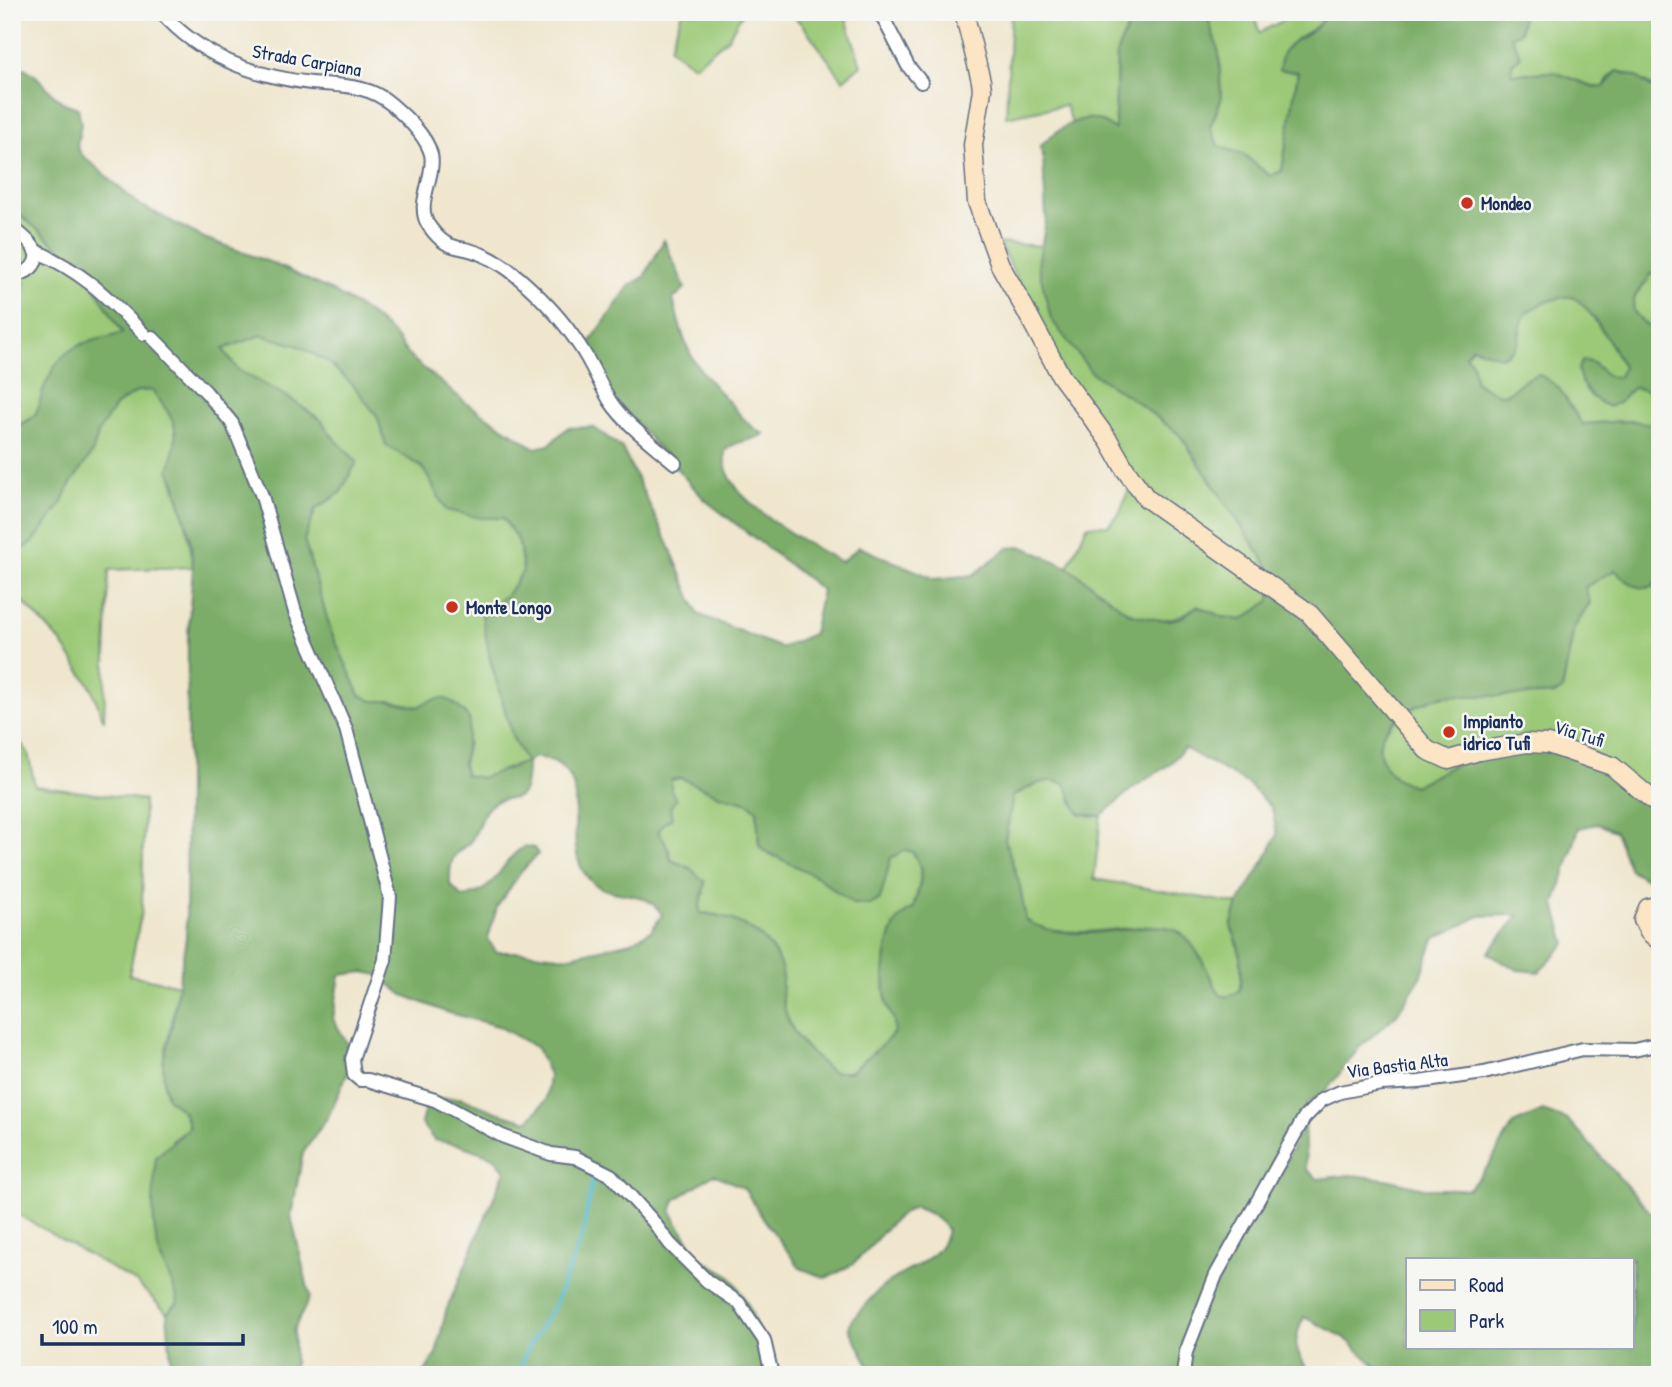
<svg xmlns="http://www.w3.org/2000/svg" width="1672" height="1387" font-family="'Patrick Hand',sans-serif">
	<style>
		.green { fill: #9bc977; stroke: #5b7c6a; stroke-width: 2 }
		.forest { fill: #7cad68; stroke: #4c6e63; stroke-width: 2; fill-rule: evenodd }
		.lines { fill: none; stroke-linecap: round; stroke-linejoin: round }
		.stream { stroke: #48b3c6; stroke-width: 4.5 }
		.street-casing { stroke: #656f85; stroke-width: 16 }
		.secondary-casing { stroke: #656f85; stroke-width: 21 }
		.street { stroke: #fff; stroke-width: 12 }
		.secondary { stroke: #fce5c4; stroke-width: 18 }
		.poi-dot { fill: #c8321e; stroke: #f6f6f2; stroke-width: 2.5 }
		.labels { text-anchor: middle; stroke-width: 5; stroke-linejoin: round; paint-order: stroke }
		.street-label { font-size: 19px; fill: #1b2f5e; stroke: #f6f6f2 }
		.poi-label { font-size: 19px; font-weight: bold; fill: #1b2f5e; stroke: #f6f6f2; text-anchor: start }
	</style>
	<rect width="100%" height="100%" fill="#f6f6f2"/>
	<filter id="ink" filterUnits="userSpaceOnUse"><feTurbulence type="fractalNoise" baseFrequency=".0143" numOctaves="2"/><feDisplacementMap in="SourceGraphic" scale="14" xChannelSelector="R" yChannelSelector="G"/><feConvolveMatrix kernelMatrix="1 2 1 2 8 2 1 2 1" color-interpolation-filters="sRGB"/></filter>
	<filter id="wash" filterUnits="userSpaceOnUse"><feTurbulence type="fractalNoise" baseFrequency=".00686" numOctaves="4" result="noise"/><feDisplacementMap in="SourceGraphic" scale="28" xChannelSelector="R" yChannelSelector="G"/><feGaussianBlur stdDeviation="1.57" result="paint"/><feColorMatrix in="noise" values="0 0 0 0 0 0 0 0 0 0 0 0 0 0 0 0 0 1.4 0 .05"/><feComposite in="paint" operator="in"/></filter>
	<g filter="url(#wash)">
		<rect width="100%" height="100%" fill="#efe6cd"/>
		<g class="green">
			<polygon points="682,12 743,12 728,38 694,66 670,48"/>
			<polygon points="790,12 844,12 861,65 843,80 805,28"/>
			<polygon points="1011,12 1135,12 1117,51 1115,129 1085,120 1072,124 1065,105 1006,117"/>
			<path d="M1206 12H1255L1259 33 1299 12H1325C1323 26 1307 32 1296 39L1298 71 1282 171 1270 176 1244 155 1218 146 1210 127 1221 100 1219 53Z"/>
			<path d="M1523 12H1660V94C1649 82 1632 74 1617 71L1609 78 1604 87H1594L1554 72 1511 74 1512 64 1521 57 1511 36 1520 32Z"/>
			<polygon points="12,208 83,268 123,334 81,344 42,393 41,407 34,417 12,428 12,312 25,282 12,275"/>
			<path d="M999 243 1042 246 1038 265 1092 373 1134 400 1180 435 1270 569V601L1242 620 1223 617 1197 606C1147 643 1108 597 1068 567L1087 526 1108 525 1119 514 1129 489 1134 493 1074 394Z"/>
			<path d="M1660 271V332C1644 325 1625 313 1637 293 1641 286 1647 284 1650 275Z"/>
			<path d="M1564 296C1568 297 1572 296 1575 298 1588 304 1616 353 1623 367L1619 377H1609L1593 363 1619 402 1633 388 1643 389 1660 397V429C1636 415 1608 424 1582 424L1558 387 1520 384 1513 391 1503 395 1493 393 1476 382 1465 355 1472 347 1501 357C1524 346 1517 333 1525 313L1543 303Z"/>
			<polygon points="262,335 299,346 328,362 353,385 378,416 386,445 423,468 446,510 481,517 503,518 519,542 523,571 507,595 490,659 513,738 526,762 481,778 465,775 463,764 468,743 419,707 390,701 372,701 360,695 331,632 304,540 316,509 340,493 356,462 331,435 321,420 286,396 237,370 223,349"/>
			<path d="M152 390C168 411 181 424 174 452 173 459 169 467 171 473 181 507 190 531 193 567L109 570 104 721 91 687 60 641 12 590V561L17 554 33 542 62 503 70 485 92 453 98 431 116 405 138 391Z"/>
			<path d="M1615 570C1628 582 1637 591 1654 586L1660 597V806L1464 760 1414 786C1398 782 1385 772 1380 755 1375 740 1383 733 1393 723 1405 713 1420 702 1435 698 1464 691 1508 696 1539 695L1555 694 1562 690 1574 628 1590 603 1585 587Z"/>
			<path d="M12 730 28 753 35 786 144 800 142 910 129 975 179 985C175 1008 156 1081 168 1098 170 1101 174 1102 176 1104 184 1111 186 1118 189 1128L172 1140 161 1260 176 1291 178 1303 167 1313 137 1283 12 1211Z"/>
			<path d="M681 778 719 795 749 803 757 810 759 845 764 851 816 876 853 904 870 905 880 899 891 857 905 850 912 852C927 873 919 885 913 908 909 911 903 914 900 918 883 936 878 1000 894 1019 894 1023 895 1027 894 1031 892 1040 860 1063 851 1072H832C815 1057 800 1045 790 1024 786 1015 782 1002 782 993 781 986 783 978 782 971 773 935 735 915 700 913L699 903 704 893 690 868 671 860 669 850 658 833 670 808 671 780Z"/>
			<path d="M1047 780 1064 783 1071 792 1072 802 1090 817 1101 816 1094 879 1238 904 1231 927C1240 944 1244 972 1239 991L1227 997 1220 995 1193 946 1151 926 1086 932 1052 931 1035 926 1026 920 1005 840 1013 796 1036 784Z"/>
		</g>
		<path class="forest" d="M1135 12H1206L1219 53 1221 100 1210 127 1218 146 1244 155 1270 176 1282 171 1298 72 1279 70C1280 65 1281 58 1283 53 1292 35 1322 33 1325 12H1523L1520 32 1511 36 1521 57 1512 64 1511 74 1554 72 1594 87H1604L1617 71 1637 77 1660 94V271L1650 275C1647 284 1641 286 1637 293 1625 313 1644 325 1660 332V397L1643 389 1633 388 1619 402 1609 407C1592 400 1581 388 1578 369L1583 360 1593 363 1609 377H1619L1623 367C1615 351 1588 302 1572 297 1564 295 1554 300 1546 302 1539 305 1527 310 1524 317 1514 336 1526 345 1501 357L1472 347 1465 355 1472 362 1476 382C1517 409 1505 383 1539 374L1558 387 1582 424C1608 424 1636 415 1660 429V580C1645 597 1628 583 1615 570L1585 587 1590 602 1574 628 1562 690 1555 694C1532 696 1508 696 1484 696 1467 696 1446 693 1430 700 1404 711 1365 733 1385 765 1392 777 1401 782 1414 786L1464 760 1527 743 1593 753 1660 806V886L1630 870 1615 831 1597 824 1579 828 1555 905 1566 943 1539 972 1518 970 1488 953 1519 915 1480 916 1434 939 1421 977 1397 1014 1359 1048 1326 1091 1307 1104 1271 1165 1276 1183 1304 1123 1306 1169 1318 1179 1350 1175 1386 1179 1428 1189H1469L1489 1165 1513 1124 1543 1111 1568 1120 1650 1212 1660 1215V1375H1386L1344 1337 1304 1317C1291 1343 1295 1351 1311 1375H916L915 1373 911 1375H868V1363L849 1328 851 1321C862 1309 872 1295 885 1285 907 1268 943 1260 947 1229 939 1218 927 1211 914 1207 885 1221 879 1241 858 1259 849 1268 837 1273 825 1278L800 1268 760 1214 744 1188 714 1174 675 1200 671 1212 698 1257 728 1274 736 1284 750 1308 763 1350 777 1375H423L436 1354 446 1311 505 1171 494 1157 460 1145 434 1140 421 1123 428 1099 461 1098 496 1112 528 1121 546 1100 549 1075 537 1048 498 1026 446 1012 403 995 378 975 364 972 340 975 333 1019 349 1046 348 1072 329 1115 303 1153 291 1216 310 1297 294 1329V1375H172L167 1313 178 1303C176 1285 165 1272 160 1256 150 1223 153 1191 156 1157L189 1128 185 1113 167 1098 164 1084 163 1062 172 1025 186 938 188 635 193 567 190 536 175 483 169 470C181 427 178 425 152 390L138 391 116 405 99 431 92 453 70 485 62 503 33 542 17 554 12 561V428C35 419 37 417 42 394 44 385 53 369 59 361 74 341 101 340 123 333L83 268 12 208V69L24 68 34 74 56 97 64 103 78 108 81 123 77 146 81 154 138 204 204 238 272 263 332 291 367 312 393 334 410 357 465 402 535 448 549 445 567 428 593 427 622 448 668 543 698 614 781 648 813 634 822 590 705 500 614 399 586 348 630 285 644 277 664 240 685 288 673 299C685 351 691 363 728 401 740 414 748 427 764 434 752 442 736 439 725 451 717 497 806 543 841 562L859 547 935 579 973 575 1008 548 1024 547 1068 567 1130 614 1160 620H1170L1182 617 1197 606 1223 617 1242 620 1270 601V569L1180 435 1134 400 1092 373 1051 319 1038 265 1046 220 1043 155 1040 147C1051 134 1075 116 1094 119 1101 120 1108 126 1115 129L1117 51ZM262 335 299 346 328 362 353 385 377 416 386 445 423 468 446 510 481 518H503L519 542 523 571 507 595 481 610 490 659 513 738 526 762 481 778 465 775 463 764 470 720C453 699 444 691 418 707L390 701H372L360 695 331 632 304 540 316 509 340 493 357 462 331 435 321 420 286 396 238 370 223 349ZM1184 748 1248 784 1272 808 1277 835 1266 858 1238 904 1231 927C1240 944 1244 972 1239 991L1227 997 1220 995C1209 976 1200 950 1183 935 1166 920 1140 928 1121 930 1090 934 1053 937 1026 920L1020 886 1005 840 1013 796C1030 786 1044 777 1064 783 1072 793 1072 804 1080 814L1101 816 1133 788 1170 764ZM534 757C600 762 562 831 582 869 603 908 643 881 662 915L651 931 631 942 566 957 526 952H496L488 939 497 907 521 872 538 854 534 848 525 846C498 861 500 892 462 897L450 884C450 875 449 864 454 857 457 851 465 847 470 842 478 833 479 817 488 808 507 786 527 819 527 762ZM681 778 719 795 749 803 757 810 759 845 764 851 816 876 853 904 870 905 880 899 891 858 905 850 913 852C927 873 919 885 914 908 909 911 903 914 900 918 883 936 878 1000 894 1019 894 1023 895 1027 894 1031 892 1040 859 1063 850 1072H832C815 1057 800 1045 790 1024 786 1015 782 1002 782 993 781 986 783 978 782 971 772 935 735 915 700 913 699 901 704 894 705 882L690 868 671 860 665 841 658 832 663 824 672 818 670 808 676 799 671 790V780ZM1408 1259H1632V1347H1408Z"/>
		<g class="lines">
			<polyline class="stream" points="517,1375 530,1344 555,1304 583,1233 594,1172"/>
		</g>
	</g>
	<g filter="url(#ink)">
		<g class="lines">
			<g class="street-casing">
				<g id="street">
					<path d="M161 12C201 57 253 76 311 83 340 86 368 84 391 104 405 116 426 135 431 154 436 177 414 205 429 226 449 254 457 243 483 255 495 260 509 269 519 278 541 297 563 320 579 345 591 362 599 383 610 401 626 425 653 444 675 463"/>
					<polyline points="880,12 908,66 921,82"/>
					<path d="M12 227C19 233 29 240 34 248 42 264 26 276 12 274"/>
					<path d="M34 250C85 273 106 296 144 334"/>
					<polyline points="152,337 206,392 232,423 262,496 295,612 346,729 390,897 385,960 352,1059 354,1075 360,1080 368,1080 435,1100 502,1136 551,1154 575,1157 611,1175 652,1220 670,1244 707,1281 739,1303 764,1340 772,1375"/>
					<polyline points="1183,1375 1186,1352 1216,1275 1304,1118 1322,1100 1340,1092 1381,1084 1419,1082 1484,1073 1583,1049 1634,1050 1660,1044"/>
				</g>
			</g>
			<g class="secondary-casing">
				<g id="secondary">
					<polyline points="964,12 981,81 982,90 973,145 977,202 1000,265 1024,307 1061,376 1109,441 1125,469 1146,498 1309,613 1427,750 1449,760 1479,751 1527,743 1548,744 1612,766 1660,806"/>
					<polyline points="1660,905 1648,908 1643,920 1649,932 1660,941"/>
				</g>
			</g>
			<use href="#street" class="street"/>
			<use href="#secondary" class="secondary"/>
		</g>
	</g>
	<g class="poi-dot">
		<circle cx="1467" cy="203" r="7"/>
		<circle cx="452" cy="607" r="7"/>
		<circle cx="1449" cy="732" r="7"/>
	</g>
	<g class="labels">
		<g class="street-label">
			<text transform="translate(307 60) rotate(10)" y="7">Strada Carpiana</text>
			<text transform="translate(1579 733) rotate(17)" y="7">Via Tufi</text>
			<text transform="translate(1397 1065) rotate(-7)" y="7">Via Bastia Alta</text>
		</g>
		<g class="poi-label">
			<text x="1481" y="210">Mondeo</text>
			<text x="466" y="614">Monte Longo</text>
			<text x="1463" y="728">Impianto<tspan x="1463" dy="22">idrico Tufi</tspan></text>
		</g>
	</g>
	<rect width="1672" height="1387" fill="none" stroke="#f6f6f2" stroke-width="42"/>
	<rect x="1406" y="1258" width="228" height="91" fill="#f6f6f2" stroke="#9ea6b7" stroke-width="2"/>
	<rect x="1420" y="1280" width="35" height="10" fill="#fce5c4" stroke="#9ea6b7" stroke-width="2"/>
	<text x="1469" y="1292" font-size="21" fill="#1b2f5e">Road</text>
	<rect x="1420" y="1310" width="35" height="21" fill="#9bc977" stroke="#9ea6b7" stroke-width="2"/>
	<text x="1469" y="1328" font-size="21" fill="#1b2f5e">Park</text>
	<path d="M42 1334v10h201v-10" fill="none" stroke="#1b2f5e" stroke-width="3.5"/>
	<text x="52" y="1334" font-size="21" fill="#1b2f5e" stroke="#f6f6f2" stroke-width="5" paint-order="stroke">100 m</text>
</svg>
